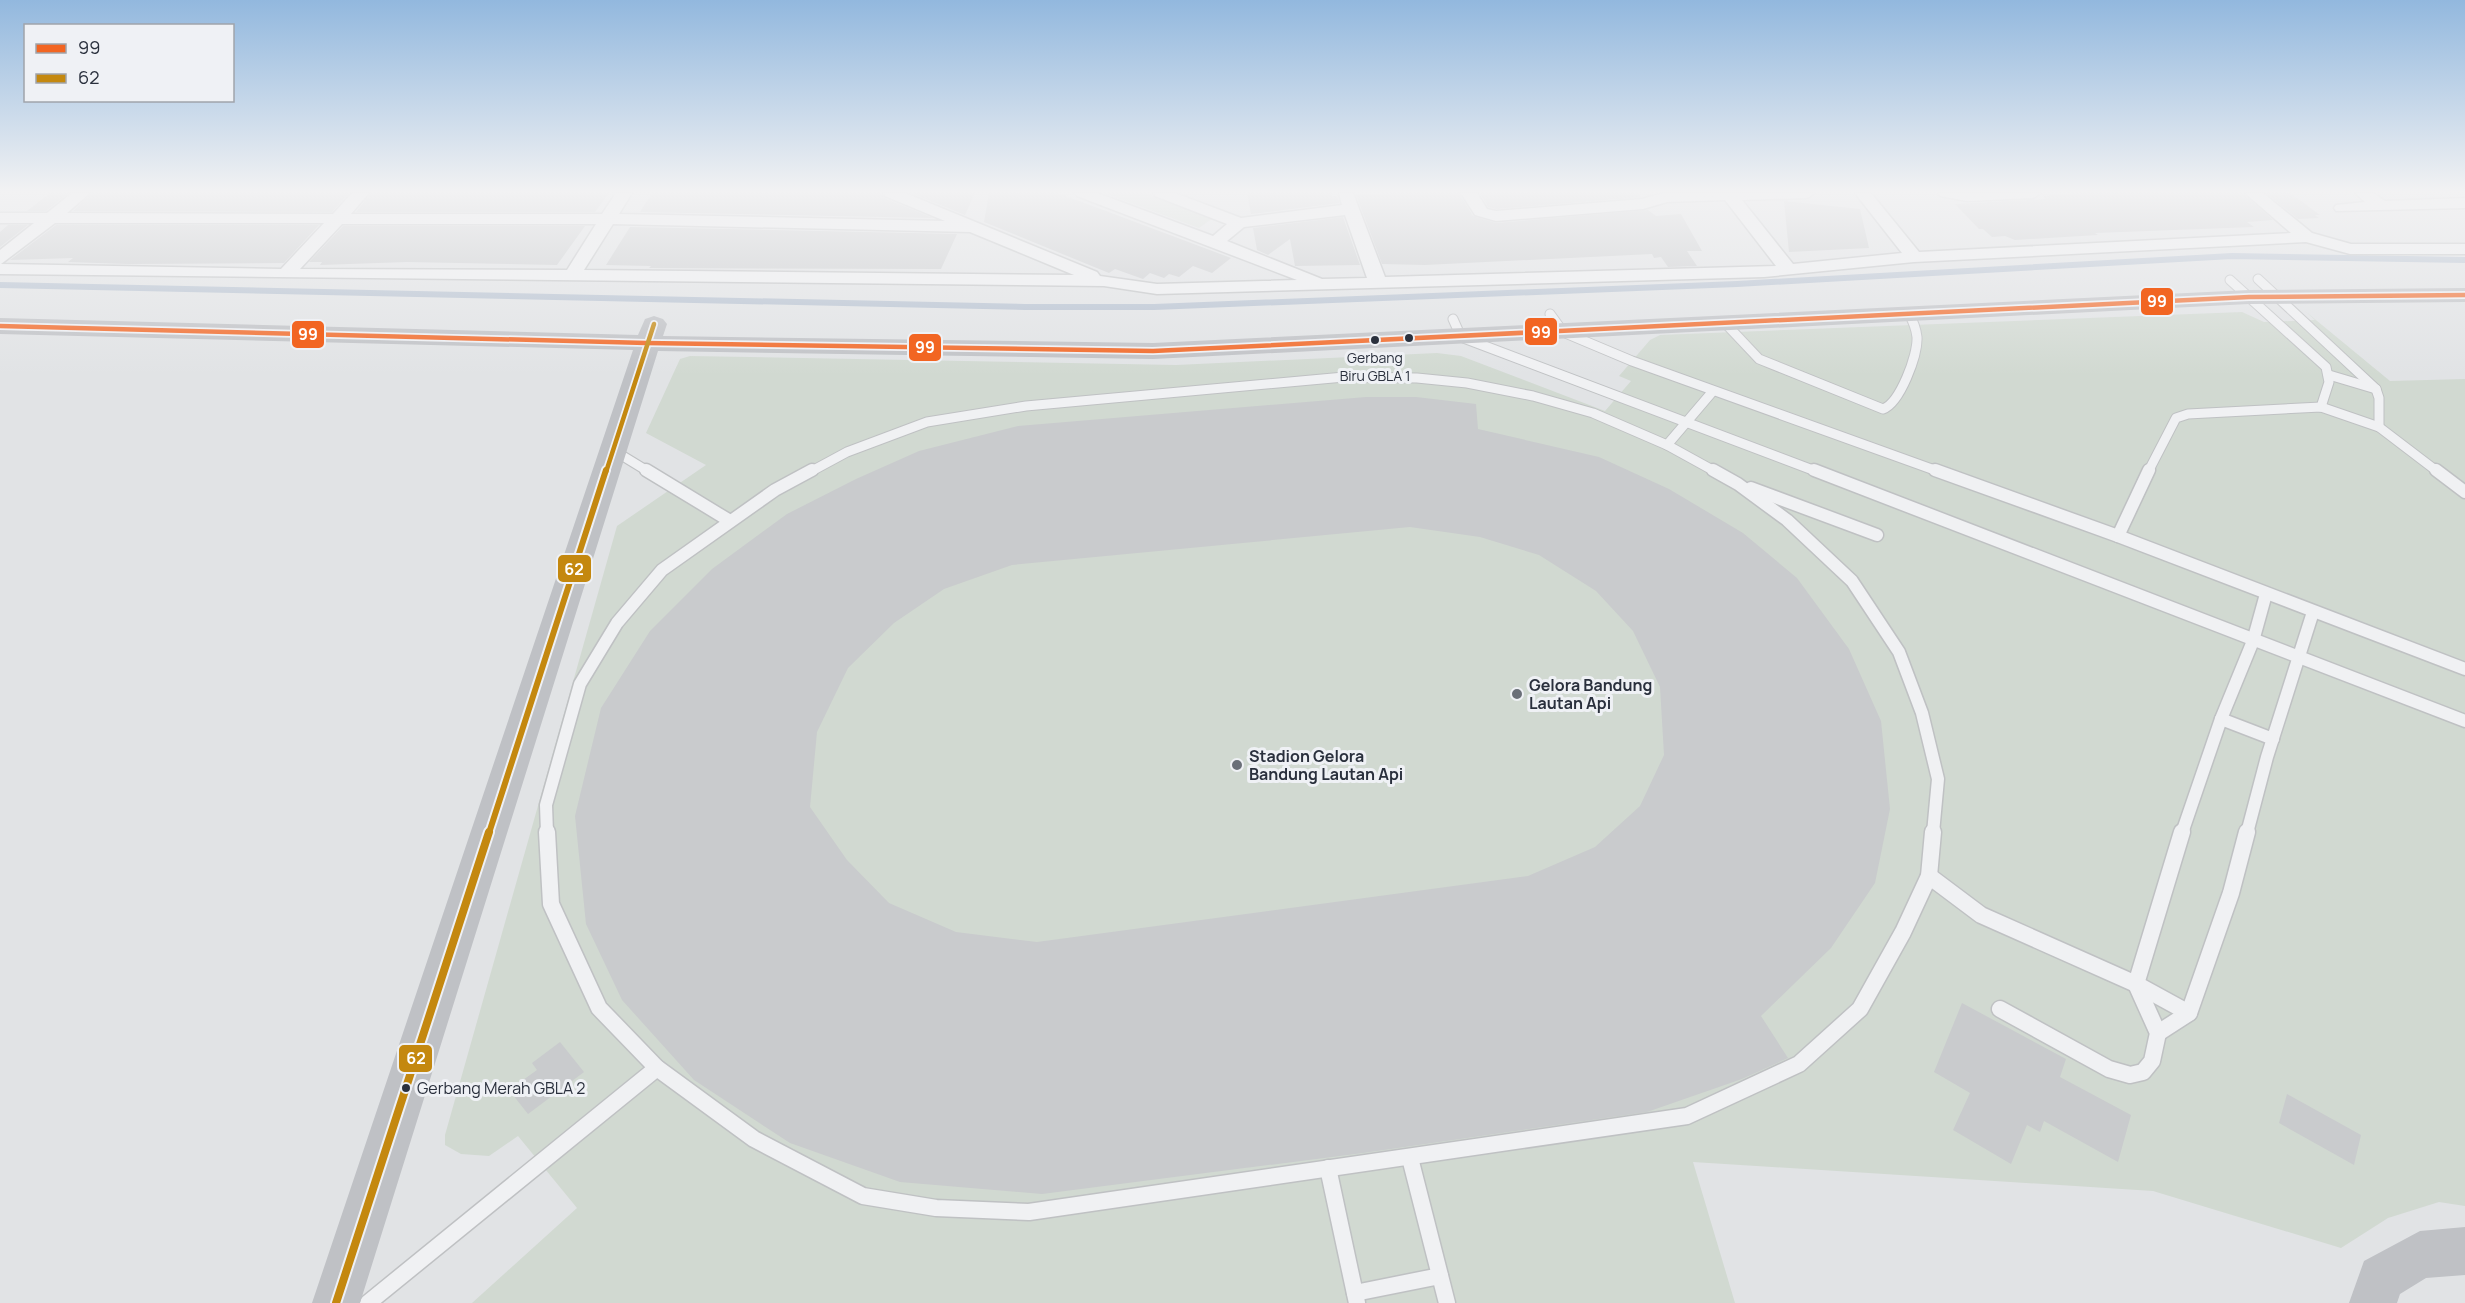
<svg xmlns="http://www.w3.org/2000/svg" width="2465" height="1303" font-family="Manrope,sans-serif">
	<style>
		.green { fill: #d1d9d1 }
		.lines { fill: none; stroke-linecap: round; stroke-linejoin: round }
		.stream { stroke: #b2bece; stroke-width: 6 }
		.building { fill: #c9cbcd; fill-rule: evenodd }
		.lane-far2-casing { stroke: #bfc1c3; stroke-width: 11 }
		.lane-far1-casing { stroke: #bfc1c3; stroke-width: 15 }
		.lane-casing { stroke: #bfc1c3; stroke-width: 19 }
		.street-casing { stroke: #bfc1c3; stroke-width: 3 }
		.lane-far2 { stroke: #f0f1f3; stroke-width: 9 }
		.lane-far1 { stroke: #f0f1f3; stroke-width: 12 }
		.lane { stroke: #f0f1f3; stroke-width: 16 }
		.street { fill: #f0f1f3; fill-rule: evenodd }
		.secondary { fill: #bfc1c5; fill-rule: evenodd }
		.bus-1-casing { stroke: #eff1f5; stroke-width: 8 }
		.bus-2-far2-casing { stroke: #eff1f5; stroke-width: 8 }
		.bus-2-far1-casing { stroke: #eff1f5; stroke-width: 10 }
		.bus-2-casing { stroke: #eff1f5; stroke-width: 12 }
		.bus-1 { stroke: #f26522; stroke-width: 4.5 }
		.bus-2-far2 { stroke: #c4880f; stroke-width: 4.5 }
		.bus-2-far1 { stroke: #c4880f; stroke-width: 6 }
		.bus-2 { stroke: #c4880f; stroke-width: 8 }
		.bus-dot { fill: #2a303d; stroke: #eff1f5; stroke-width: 2 }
		.poi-dot { fill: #6a6f78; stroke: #eff1f5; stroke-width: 2 }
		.labels { text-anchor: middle; stroke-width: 6; stroke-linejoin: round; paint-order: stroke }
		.bus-label { font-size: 14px; fill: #2a303d; stroke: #eff1f5 }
		.poi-label { font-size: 16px; font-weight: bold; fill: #2a303d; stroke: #eff1f5; text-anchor: start }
		.near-bus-label { font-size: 16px; fill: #2a303d; stroke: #eff1f5; text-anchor: start }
		.line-badge { stroke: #eff1f5; stroke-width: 2 }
		.badge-label { font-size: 16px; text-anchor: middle; font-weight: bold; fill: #fff }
	</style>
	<rect width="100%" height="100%" fill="#e1e3e5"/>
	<g class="green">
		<polygon points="1104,193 1144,193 1213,218 1199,228"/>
		<polygon points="2305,311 2390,381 2465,379 2465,1206 2439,1202 2388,1218 2341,1248 2153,1191 1693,1162 1735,1303 472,1303 577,1208 518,1136 489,1156 461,1154 445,1145 445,1135 617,526 706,465 646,433 680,359 690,356 1176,365 1437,353 1461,356 1605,411 1631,381 1619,376 1650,340 1660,335 2242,312 2264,322 2315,320"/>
	</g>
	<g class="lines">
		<polyline class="stream" points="0,285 1025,307 1154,307 1737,284 2232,256 2465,260"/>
	</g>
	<g class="building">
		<polygon points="50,193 69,193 46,211 27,211"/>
		<polygon points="92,193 349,193 332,212 73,211"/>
		<polygon points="371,193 609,193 595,212 356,212"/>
		<polygon points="652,193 881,193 884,198 933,218 640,212"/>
		<polygon points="911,193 975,193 965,215"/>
		<polygon points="989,193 1058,193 1231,258 1212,273 1193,266 1179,277 1169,274 1164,278 1150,273 1143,279 1115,269 1109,273 984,222"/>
		<polygon points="1247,193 1332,193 1332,196 1337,196 1339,203 1251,214"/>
		<polygon points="1394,193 1459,193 1473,216 1496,223 1648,210 1656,216 1681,214 1702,251 1687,251 1697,266 1668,267 1661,257 1654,258 1652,254 1425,265 1382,264 1356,195"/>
		<polygon points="1480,193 1638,193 1641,197 1496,209 1488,207"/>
		<polygon points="2082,193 2243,193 2273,220 2247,222 2254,227 2095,233 2098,235 2015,240 2005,236 1992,237 1983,229 1979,229 1955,204 2046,199 2043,196"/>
		<polygon points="2266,193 2290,193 2320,215 2315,215 2319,218 2298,219"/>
		<polygon points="1784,201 1860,209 1869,248 1789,252"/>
		<polygon points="1343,217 1360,265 1295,266 1290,239 1268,255 1257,250 1253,228"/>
		<polygon points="8,225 28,225 0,247 0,232"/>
		<polygon points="56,225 319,225 284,263 128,264 68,262 73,258 10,260"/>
		<polygon points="343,226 585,226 557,265 407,262 320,265 322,262 309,262"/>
		<polygon points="630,227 957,234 941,269 649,268 651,266 606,265"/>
		<path d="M1366 397H1416L1476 404 1478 429 1599 457 1669 489 1743 533 1797 578 1849 649 1881 721 1890 809 1875 883 1831 948 1761 1016 1788 1058 1742 1079 1647 1112 1363 1153 1042 1194 900 1182 790 1143 694 1080 622 1000 586 924 575 816 601 708 650 631 712 569 787 514 856 479 919 451 1018 426ZM1410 527 1480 537 1539 555 1596 591 1633 631 1660 687 1664 755 1640 806 1595 847 1528 876 1037 942 956 932 889 903 847 860 810 807 817 732 848 668 894 623 944 589 1012 565Z"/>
		<polygon points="1962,1003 2066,1059 2060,1077 2131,1115 2118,1162 2044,1121 2040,1132 2027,1125 2011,1164 1953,1130 1970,1093 1934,1072"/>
		<polygon points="560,1042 584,1072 528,1114 509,1090 537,1070 532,1063"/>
		<polygon points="2287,1094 2361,1135 2354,1165 2279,1123"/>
	</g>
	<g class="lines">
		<g class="lane-far2-casing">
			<g id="lane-far2">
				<polyline points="2258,279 2376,389 2379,398 2379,427"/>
				<polyline points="2230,280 2326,367 2329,382 2321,407"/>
				<polyline points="1550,314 1563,332 1632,361 1940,472"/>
				<polyline points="1453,319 1461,337 1818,472"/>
				<path d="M1726 324 1759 359 1883 409C1900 403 1918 355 1917 337 1916 328 1913 321 1909 314"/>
				<polyline points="2329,375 2376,389"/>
				<polyline points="1667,445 1713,391"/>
				<polyline points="613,450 649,472"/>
				<polyline points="810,472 847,452 927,422 1026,406 1344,377 1417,378 1467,383 1533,396 1593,413 1667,445 1716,472"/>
				<polyline points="2148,472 2176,418 2188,414 2321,407 2379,427 2438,472"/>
			</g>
		</g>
		<g class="lane-far1-casing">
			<g id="lane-far1">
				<polyline points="646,470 730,521"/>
				<polyline points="1713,470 1738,484 1787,520 1852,581 1899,652 1922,713 1938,779 1933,833"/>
				<polyline points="1814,470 2465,721"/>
				<polyline points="1935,470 2118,536 2465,669"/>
				<polyline points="2436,470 2465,492"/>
				<polyline points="1751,488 1877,535"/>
				<polyline points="2118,536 2149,470"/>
				<polyline points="2221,719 2273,739"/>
				<polyline points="547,833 546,805 580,684 617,623 662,570 775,490 812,470"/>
				<polyline points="2182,833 2221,719 2253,641 2266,594"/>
				<polyline points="2247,833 2267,757 2313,612"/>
			</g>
		</g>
		<g class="lane-casing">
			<g id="lane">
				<polyline points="547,832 551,904 599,1008 657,1068 754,1139 863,1196 936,1208 1029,1212 1687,1116 1799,1064 1860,1009 1903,932 1929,876 1933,832"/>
				<polyline points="1929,876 1981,915 2136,984 2189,1013"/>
				<polyline points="2000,1009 2109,1069 2130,1075 2143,1072 2152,1061 2158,1033 2136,984 2182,832"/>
				<polyline points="2158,1033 2189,1013 2231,893 2247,832"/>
				<polyline points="1410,1158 1447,1303"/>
				<polyline points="1328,1168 1357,1303"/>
				<polyline points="1355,1293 1440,1276"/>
				<polyline points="368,1303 657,1068"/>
			</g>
		</g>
		<g class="street-casing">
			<g id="street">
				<path d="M72 193H90L67 213 333 214 352 193H369L351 214H602L616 193H632L619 214 945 221 885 196 883 193H905L1097 272 1100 276 1157 284 1297 280 1077 196 1075 193H1097L1213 236 1227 224 1155 196 1153 193H1175L1241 218 1342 205 1339 193H1353L1385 277 1776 266 1725 200 1667 202 1643 209 1496 221 1475 215 1461 193H1477L1487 209 1496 211 1642 199 1663 193H1815L1807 198 1742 200 1793 264 1902 253 1855 193H1871L1919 252 2291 233 2245 193H2263L2312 233 2351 244H2465V254H2350L2306 242 1914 262 1764 277 1157 294 1104 286 0 274V250L34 223H0V213H47ZM1345 215 1367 278 1322 279 1227 241 1244 227ZM55 223H324L281 269 1 264ZM342 224H596L567 270 300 269ZM613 224 970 232 1074 275 584 270Z"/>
				<polygon points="1938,193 2041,193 2033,198 1967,201 1940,196"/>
				<polygon points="2355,193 2373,193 2385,201 2465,198 2465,208 2336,211 2334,208 2336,205 2365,202"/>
			</g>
		</g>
		<use href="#lane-far2" class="lane-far2"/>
		<use href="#lane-far1" class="lane-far1"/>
		<use href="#lane" class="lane"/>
		<use href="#street" class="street"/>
		<g class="secondary">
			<polygon points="2465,288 2465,302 2249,304 1153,359 658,351 360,1303 312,1303 633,350 0,334 0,318 638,335 645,319 654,316 663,319 667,324 663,336 1153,343 2249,290"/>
			<polygon points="2465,1227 2465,1275 2426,1278 2400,1294 2397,1303 2349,1303 2364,1261 2420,1231"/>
		</g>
		<g class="bus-1-casing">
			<polyline id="bus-1" points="0,326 646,343 1153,351 2249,297 2465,295"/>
		</g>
		<g class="bus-2-far2-casing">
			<polyline id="bus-2-far2" points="606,472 654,324"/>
		</g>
		<g class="bus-2-far1-casing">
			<polyline id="bus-2-far1" points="489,833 606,470"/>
		</g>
		<g class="bus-2-casing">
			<polyline id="bus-2" points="336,1303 489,832"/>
		</g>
		<use href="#bus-1" class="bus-1"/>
		<use href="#bus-2-far2" class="bus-2-far2"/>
		<use href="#bus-2-far1" class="bus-2-far1"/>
		<use href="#bus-2" class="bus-2"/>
	</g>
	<linearGradient id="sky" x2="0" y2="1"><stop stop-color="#92b8de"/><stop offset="0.51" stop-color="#f2f2f3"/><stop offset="1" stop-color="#f2f2f3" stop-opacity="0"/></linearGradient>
	<rect width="2465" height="375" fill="url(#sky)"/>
	<g class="bus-dot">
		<circle cx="1409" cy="338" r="5"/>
		<circle cx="1375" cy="340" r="5"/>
		<circle cx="406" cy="1088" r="5"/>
	</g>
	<g class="poi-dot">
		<circle cx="1517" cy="694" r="6"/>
		<circle cx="1237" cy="765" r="6"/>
	</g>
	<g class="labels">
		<g class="bus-label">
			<text x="1375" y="363">Gerbang<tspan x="1375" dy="18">Biru GBLA 1</tspan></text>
		</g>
		<g class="poi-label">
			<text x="1529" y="691">Gelora Bandung<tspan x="1529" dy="18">Lautan Api</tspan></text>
			<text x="1249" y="762">Stadion Gelora<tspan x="1249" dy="18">Bandung Lautan Api</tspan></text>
		</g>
		<g class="near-bus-label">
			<text x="417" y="1094">Gerbang Merah GBLA 2</text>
		</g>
	</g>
	<g class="line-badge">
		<rect x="2140" y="287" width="34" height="29" rx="6" fill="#f26522"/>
		<rect x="1524" y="317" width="34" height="29" rx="6" fill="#f26522"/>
		<rect x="291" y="320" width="34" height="29" rx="6" fill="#f26522"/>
		<rect x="908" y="333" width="34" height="29" rx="6" fill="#f26522"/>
		<rect x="557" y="554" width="35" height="29" rx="6" fill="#c4880f"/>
		<rect x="398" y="1044" width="35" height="29" rx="6" fill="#c4880f"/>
	</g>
	<g class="badge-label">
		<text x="2157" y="307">99</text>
		<text x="1541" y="338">99</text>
		<text x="308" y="340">99</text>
		<text x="925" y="353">99</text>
		<text x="574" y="575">62</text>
		<text x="416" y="1064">62</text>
	</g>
	<rect x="24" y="24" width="210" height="78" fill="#eff1f5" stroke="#a0a4ab" stroke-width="1.5"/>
	<rect x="36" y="44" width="30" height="9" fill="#f26522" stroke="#a0a4ab" stroke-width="1.5"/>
	<text x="78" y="54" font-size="18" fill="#2a303d">99</text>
	<rect x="36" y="74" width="30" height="9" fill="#c4880f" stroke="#a0a4ab" stroke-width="1.5"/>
	<text x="78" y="84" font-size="18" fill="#2a303d">62</text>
</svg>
